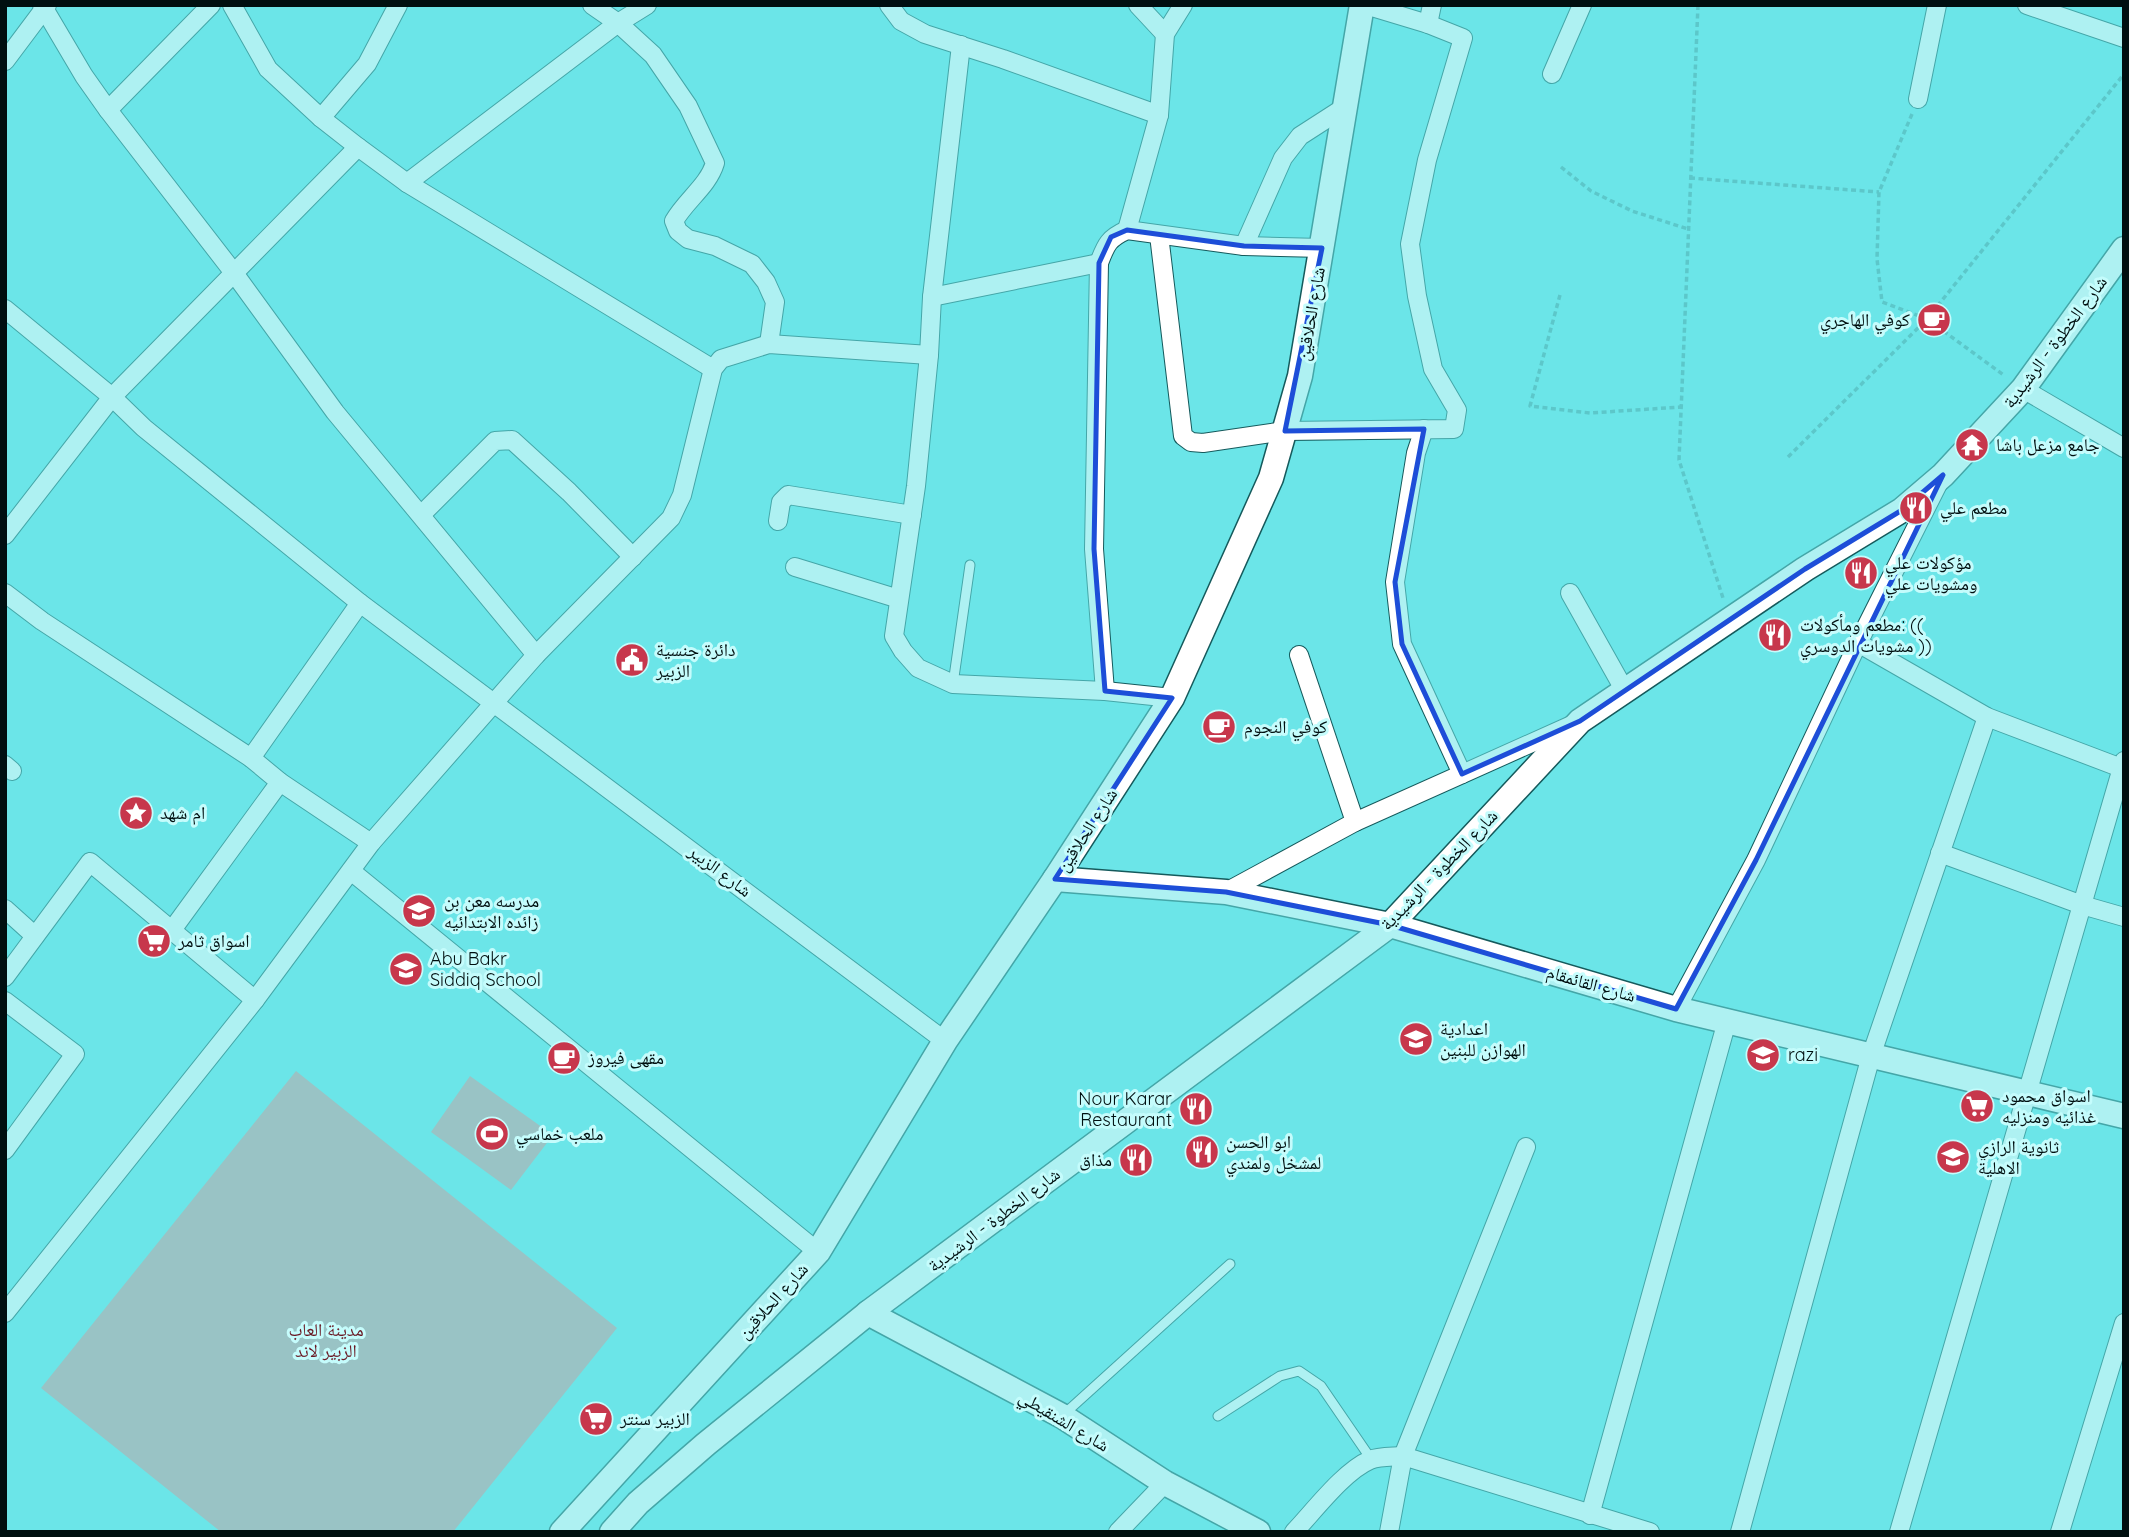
<svg xmlns="http://www.w3.org/2000/svg" width="2129" height="1537" font-family="Quicksand,'Noto Naskh Arabic',sans-serif">
	<style>
		.green { fill: #d09a9b }
		.lines { fill: none; stroke-linecap: round; stroke-linejoin: round }
		.lane-casing { stroke: #155a5c; stroke-width: 11 }
		.street-casing { stroke: #155a5c; stroke-width: 20 }
		.secondary-casing { stroke: #155a5c; stroke-width: 27 }
		.path { stroke: #4aa3a6; stroke-width: 3.5; stroke-dasharray: 5 3.5; stroke-linecap: butt }
		.lane { stroke: #fff; stroke-width: 9 }
		.street { stroke: #fff; stroke-width: 18 }
		.secondary { stroke: #fff; stroke-width: 24 }
		.marked { fill: none; stroke: #1d4ed8; stroke-width: 5; stroke-linejoin: round }
		.labels { text-anchor: middle; stroke-width: 6; stroke-linejoin: round; paint-order: stroke }
		.street-label { font-size: 18px; fill: #000f10; stroke: #c5fcfc }
		.poi-label { font-size: 18px; fill: #000f10; stroke: #c5fcfc; text-anchor: start }
		.park-label { font-size: 18px; fill: #6a1924; stroke: #c5fcfc }
	</style>
	<rect width="100%" height="100%" fill="#6be5e8"/>
	<g class="green">
		<polygon points="296,1071 617,1328 453,1532 221,1532 41,1388"/>
		<polygon points="470,1076 553,1135 511,1190 431,1132"/>
	</g>
	<g class="lines">
		<g class="lane-casing">
			<g id="lane">
				<polyline points="953,684 970,565"/>
				<polyline points="1062,1416 1230,1264"/>
				<polyline points="1218,1416 1280,1376 1299,1371 1321,1386 1371,1459"/>
			</g>
		</g>
		<g class="street-casing">
			<g id="street">
				<polyline points="42,5 84,76 108,110 234,273 335,412 536,655"/>
				<polyline points="232,5 268,69 321,118 358,147 407,183 713,369"/>
				<path d="M592 5 618 23 653 55 688 106 715 163C708 186 686 200 674 221L678 231 688 239 715 246 752 264 766 282 775 302 769 344"/>
				<polyline points="889,5 901,21 925,34 1003,59 1159,115"/>
				<polyline points="1138,5 1165,34"/>
				<polyline points="2027,5 2124,38"/>
				<polyline points="1428,24 1432,5"/>
				<polyline points="961,45 932,297 929,355 916,486 894,636 903,651 918,668 953,684 1105,691 1172,698"/>
				<polyline points="5,61 47,5"/>
				<polyline points="1552,74 1582,5"/>
				<polyline points="1918,99 1937,5"/>
				<polyline points="108,110 211,5"/>
				<polyline points="321,118 367,64 398,5"/>
				<polyline points="407,183 618,23 647,5"/>
				<polyline points="1127,230 1159,115 1165,34 1183,5"/>
				<polyline points="1159,235 1183,436 1191,442 1203,443 1285,431 1454,429 1457,410 1433,369 1417,296 1410,244 1427,160 1463,38 1428,24 1365,5"/>
				<polyline points="1244,246 1283,158 1300,136 1345,107"/>
				<polyline points="932,297 1099,263"/>
				<polyline points="5,309 112,397 144,428 360,603 945,1041"/>
				<polyline points="2023,389 2124,448"/>
				<polyline points="1424,429 1416,453 1395,582 1402,644 1462,774"/>
				<polyline points="421,515 495,441 512,440 569,492 633,557"/>
				<polyline points="778,521 781,502 788,495 912,515"/>
				<polyline points="5,535 112,397 358,147"/>
				<polyline points="795,567 899,599"/>
				<polyline points="5,593 42,621 251,758 280,782 371,843"/>
				<polyline points="1570,593 1625,691"/>
				<polyline points="1858,643 1987,717 2124,769"/>
				<polyline points="1299,655 1355,822"/>
				<path d="M1105 691 1094 549 1099 263C1106 244 1109 238 1127 230L1244 246 1322 248"/>
				<polyline points="251,758 360,603"/>
				<polyline points="5,765 12,771"/>
				<polyline points="1940,853 2082,905 2124,917"/>
				<polyline points="351,871 818,1252"/>
				<polyline points="1226,892 1355,822 1574,724"/>
				<polyline points="5,909 35,936"/>
				<polyline points="172,930 280,782"/>
				<polyline points="5,977 90,862 255,1000"/>
				<polyline points="5,1001 75,1054 5,1150"/>
				<polyline points="1676,1009 1756,860 1858,643 1938,484"/>
				<polyline points="5,1313 255,1000 371,843 536,655 671,518 682,495 713,369 721,359 769,344 929,355"/>
				<polyline points="1590,1515 1727,1021"/>
				<polyline points="1118,1532 1165,1483"/>
				<path d="M1294 1532C1314 1511 1344 1471 1370 1460 1379 1456 1393 1457 1403 1456L1650 1532"/>
				<polyline points="1389,1532 1403,1456 1526,1147"/>
				<polyline points="1740,1532 1871,1056 1987,717"/>
				<polyline points="1899,1532 2124,761"/>
				<polyline points="2060,1532 2124,1323"/>
			</g>
		</g>
		<g class="secondary-casing">
			<g id="secondary">
				<polyline points="1055,879 1226,892 1390,925 1676,1009 2124,1116"/>
				<polyline points="868,1313 1062,1416 1165,1483 1258,1532"/>
				<polyline points="562,1532 818,1252 945,1041 1055,879 1172,698 1271,478 1300,376 1362,5"/>
				<polyline points="612,1532 638,1503 706,1444 868,1313 1390,925 1580,721 1805,569 1902,510 1943,475 2023,389 2124,249"/>
			</g>
		</g>
		<g class="path">
			<polyline points="1698,5 1679,460 1723,598"/>
			<polyline points="1912,114 1879,192 1877,259 1882,302 1927,319 2005,376"/>
			<polyline points="1561,167 1591,191 1632,211 1688,229"/>
			<polyline points="1690,178 1879,192"/>
			<polyline points="1560,295 1530,406 1590,413 1681,407"/>
			<polyline points="1788,457 1927,319 2124,74"/>
		</g>
		<use href="#lane" class="lane"/>
		<use href="#street" class="street"/>
		<use href="#secondary" class="secondary"/>
	</g>
	<path d="M0 0H2129V1537H0ZM1127 230 1244 246 1322 248 1285 431 1424 429 1395 582 1402 644 1462 774 1580 721 1805 569 1902 510 1943 475 1756 860 1676 1009 1390 925 1226 892 1055 879 1172 698 1105 691 1094 549 1099 263 1111 237Z" fill="#6be5e8" fill-opacity=".55" fill-rule="evenodd"/>
	<path class="marked" d="M1127 230 1244 246 1322 248 1285 431 1424 429 1395 582 1402 644 1462 774 1580 721 1805 569 1902 510 1943 475 1756 860 1676 1009 1390 925 1226 892 1055 879 1172 698 1105 691 1094 549 1099 263 1111 237Z"/>
	<defs>
		<g id="cafe-disc" transform="scale(1.75)"><circle r="9.5" fill="#c7374c" stroke="#c5fcfc"/><path d="M-5.5-4.5H6V0H3Q3 3.5 0 3.5H-2.5Q-5.5 3.5-5.5 0ZM3-3.2v2h1.7v-2ZM-6 4.5H4V6H-6Z" fill="#fff"/></g>
		<g id="temple-disc" transform="scale(1.75)"><circle r="9.5" fill="#c7374c" stroke="#c5fcfc"/><path d="M0-6L5-2H3V0L6.5 2.5H4V6H1.5V3h-3V6H-4V2.5H-6.5L-3 0V-2H-5Z" fill="#fff"/></g>
		<g id="restaurant-disc" transform="scale(1.75)"><circle r="9.5" fill="#c7374c" stroke="#c5fcfc"/><path d="M-5-6h1v4h1v-4h1v4h1v-4h1v5L-1.5 .5V6h-2V.5L-5-1ZM5-6V6H3V1.5H1.5Q1.5-4 5-6Z" fill="#fff"/></g>
		<g id="civic-disc" transform="scale(1.75)"><circle r="9.5" fill="#c7374c" stroke="#c5fcfc"/><path d="M-.6-6.5H3V-4.5H.6V-3L4-1V1h2V6H-6V1h2V-1L-.6-3ZM-1.2 2.5V6h2.4V2.5Z" fill="#fff"/></g>
		<g id="sight-disc" transform="scale(1.75)"><circle r="9.5" fill="#c7374c" stroke="#c5fcfc"/><path d="M0-6L1.8-2.2L6-1.7L2.9 1.2L3.7 5.4L0 3.3L-3.7 5.4L-2.9 1.2L-6-1.7L-1.8-2.2Z" fill="#fff"/></g>
		<g id="school-disc" transform="scale(1.75)"><circle r="9.5" fill="#c7374c" stroke="#c5fcfc"/><path d="M0-5L7-2L0 1L-7-2ZM-4 1L0 2.5L4 1V4Q0 6-4 4Z" fill="#fff"/></g>
		<g id="supermarket-disc" transform="scale(1.75)"><circle r="9.5" fill="#c7374c" stroke="#c5fcfc"/><path d="M-6-5.5h2.5l.6 2H6L4.5 2H-2.5L-4.4-4H-6ZM-1.5 3.2a1.3 1.3 0 1 0 .1 0ZM3 3.2a1.3 1.3 0 1 0 .1 0Z" fill="#fff"/></g>
		<g id="stadium-disc" transform="scale(1.75)"><circle r="9.5" fill="#c7374c" stroke="#c5fcfc"/><path d="M0-5a6.5 5 0 1 0 0 10a6.5 5 0 1 0 0-10ZM-3.5-1.8h7v3.6h-7Z" fill="#fff"/></g>
	</defs>
	<g fill-rule="evenodd">
		<use href="#cafe-disc" x="1934" y="320"/>
		<use href="#temple-disc" x="1972" y="445"/>
		<use href="#restaurant-disc" x="1916" y="508"/>
		<use href="#restaurant-disc" x="1861" y="573"/>
		<use href="#restaurant-disc" x="1775" y="635"/>
		<use href="#civic-disc" x="632" y="660"/>
		<use href="#cafe-disc" x="1219" y="727"/>
		<use href="#sight-disc" x="136" y="813"/>
		<use href="#school-disc" x="419" y="911"/>
		<use href="#supermarket-disc" x="154" y="941"/>
		<use href="#school-disc" x="406" y="969"/>
		<use href="#school-disc" x="1416" y="1039"/>
		<use href="#school-disc" x="1763" y="1055"/>
		<use href="#cafe-disc" x="564" y="1058"/>
		<use href="#supermarket-disc" x="1977" y="1106"/>
		<use href="#restaurant-disc" x="1196" y="1109"/>
		<use href="#stadium-disc" x="492" y="1134"/>
		<use href="#restaurant-disc" x="1202" y="1152"/>
		<use href="#school-disc" x="1953" y="1157"/>
		<use href="#restaurant-disc" x="1136" y="1160"/>
		<use href="#supermarket-disc" x="596" y="1419"/>
	</g>
	<g class="labels">
		<g class="street-label">
			<text transform="translate(1311 314) rotate(-80)" y="6">شارع الحلاقين</text>
			<text transform="translate(2055 342) rotate(-53)" y="6">شارع الخطوة - الرشيدية</text>
			<text transform="translate(1087 830) rotate(-57)" y="6">شارع الحلاقين</text>
			<text transform="translate(1439 870) rotate(-46)" y="6">شارع الخطوة - الرشيدية</text>
			<text transform="translate(720 871) rotate(37)" y="6">شارع الزبير</text>
			<text transform="translate(1591 984) rotate(16)" y="6">شارع القائمقام</text>
			<text transform="translate(994 1220) rotate(-37)" y="6">شارع الخطوة - الرشيدية</text>
			<text transform="translate(773 1301) rotate(-48)" y="6">شارع الحلاقين</text>
			<text transform="translate(1064 1421) rotate(31)" y="6">شارع الشنقيطي</text>
		</g>
		<g class="poi-label">
			<text x="1910" y="326" text-anchor="end">كوفي الهاجري</text>
			<text x="1996" y="451">جامع مزعل باشا</text>
			<text x="1940" y="514">مطعم علي</text>
			<text x="1885" y="569">مؤكولات علي<tspan x="1885" dy="21">ومشويات علي</tspan></text>
			<text x="1800" y="631">مطعم ومأكولات: ((<tspan x="1800" dy="21">مشويات الدوسري ))</tspan></text>
			<text x="656" y="656">دائرة جنسية<tspan x="656" dy="21">الزبير</tspan></text>
			<text x="1244" y="733">كوفي النجوم</text>
			<text x="160" y="819">ام شهد</text>
			<text x="444" y="907">مدرسه معن بن<tspan x="444" dy="21">زائده الابتدائيه</tspan></text>
			<text x="178" y="947">اسواق ثامر</text>
			<text x="430" y="965">Abu Bakr<tspan x="430" dy="21">Siddiq School</tspan></text>
			<text x="1440" y="1035">اعدادية<tspan x="1440" dy="21">الهوازن للبنين</tspan></text>
			<text x="1788" y="1061">razi</text>
			<text x="588" y="1064">مقهى فيروز</text>
			<text x="2002" y="1102">اسواق محمود<tspan x="2002" dy="21">غذائيه ومنزليه</tspan></text>
			<text x="1172" y="1105" text-anchor="end">Nour Karar<tspan x="1172" dy="21">Restaurant</tspan></text>
			<text x="516" y="1140">ملعب خماسي</text>
			<text x="1226" y="1148">ابو الحسن<tspan x="1226" dy="21">لمشخل ولمندي</tspan></text>
			<text x="1978" y="1153">ثانوية الرازي<tspan x="1978" dy="21">الاهلية</tspan></text>
			<text x="1112" y="1166" text-anchor="end">مذاق</text>
			<text x="620" y="1425">الزبير سنتر</text>
		</g>
		<g class="park-label">
			<text x="326" y="1336">مدينة العاب<tspan x="326" dy="21">الزبير لاند</tspan></text>
		</g>
	</g>
	<rect width="2129" height="1537" fill="none" stroke="#000f10" stroke-width="14"/>
</svg>
